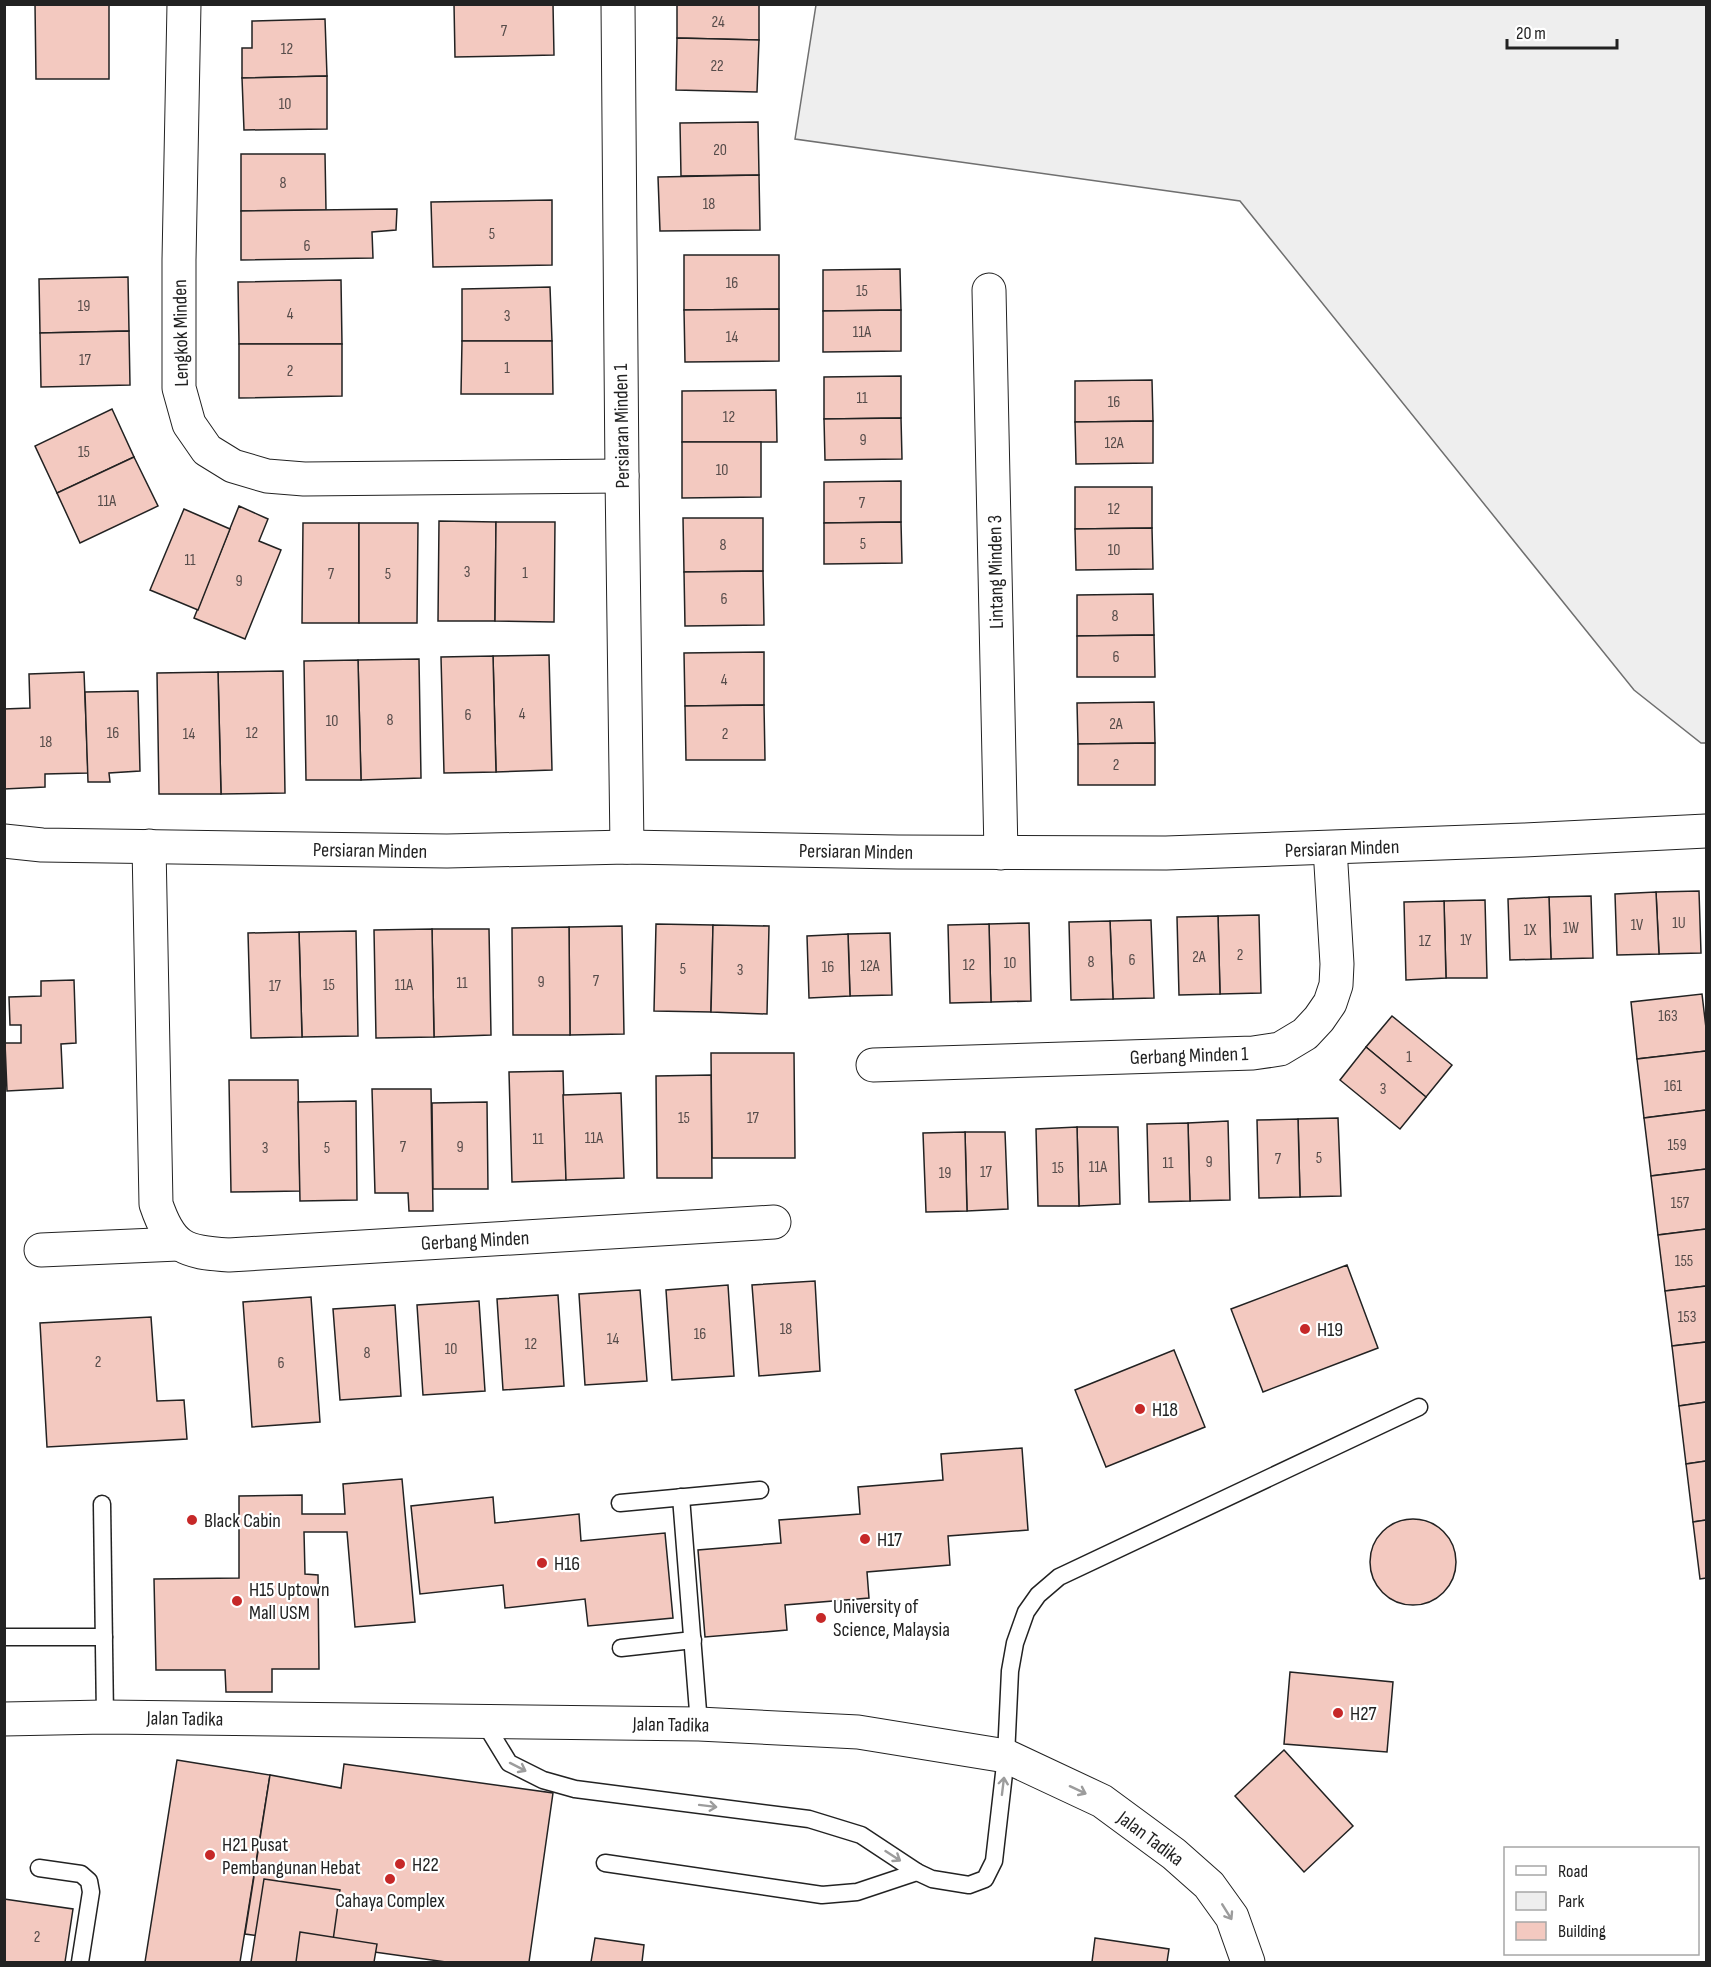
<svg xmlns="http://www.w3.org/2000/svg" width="1711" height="1967" font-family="'Sofia Sans Condensed',sans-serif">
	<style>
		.green { fill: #eee; stroke: #6f6f6f; stroke-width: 1.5 }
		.building { fill: #f3c9c0; stroke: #222; stroke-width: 1.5 }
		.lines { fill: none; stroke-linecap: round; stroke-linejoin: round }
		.service-casing { stroke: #222; stroke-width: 19 }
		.minor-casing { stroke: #222; stroke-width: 35 }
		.service { stroke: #fff; stroke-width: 16 }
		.minor { stroke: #fff; stroke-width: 33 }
		.oneway { stroke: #9c9c9c }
		.poi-dot { fill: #c62828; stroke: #fff; stroke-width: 2 }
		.labels { text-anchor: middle; stroke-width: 4.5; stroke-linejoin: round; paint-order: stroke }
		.number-label { font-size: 16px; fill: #564c4a }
		.street-label { font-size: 20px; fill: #222; stroke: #fff }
		.poi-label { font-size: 20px; fill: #222; stroke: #fff; text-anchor: start }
	</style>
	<rect width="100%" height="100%" fill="#fff"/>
	<polygon class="green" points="816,5 1706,5 1706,743 1701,743 1634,690 1240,201 795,139"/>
	<g class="building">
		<polygon points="35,4 109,4 109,79 36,79"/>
		<polygon points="454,4 553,4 554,55 455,57"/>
		<polygon points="677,4 759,4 759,40 677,38"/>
		<polygon points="325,19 327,76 242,78 242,48 252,48 252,21"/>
		<polygon points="677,38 759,40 757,92 676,90"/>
		<polygon points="327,76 327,129 244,130 242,78"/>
		<polygon points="758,122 759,175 681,176 680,123"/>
		<polygon points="241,154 325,154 326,210 241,211"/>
		<polygon points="759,175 760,230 660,231 658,177"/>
		<polygon points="552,200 552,265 433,267 431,202"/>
		<polygon points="397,209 396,230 372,232 373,258 241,260 241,211"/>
		<polygon points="684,255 779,255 779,309 684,310"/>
		<polygon points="900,269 901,310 823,311 823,270"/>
		<polygon points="128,277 129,331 40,333 39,279"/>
		<polygon points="341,280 342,344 239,344 238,282"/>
		<polygon points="550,287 552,341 462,341 462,289"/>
		<polygon points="779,309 779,361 685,362 684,310"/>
		<polygon points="901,310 901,351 823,352 823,311"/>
		<polygon points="129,331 130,385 41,387 40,333"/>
		<polygon points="462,341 552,341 553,394 461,394"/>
		<polygon points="239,344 342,344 342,396 239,398"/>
		<polygon points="901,376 901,418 824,419 824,377"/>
		<polygon points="1152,380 1153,421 1075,422 1075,381"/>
		<polygon points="776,390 777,442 682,442 682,391"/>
		<polygon points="112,409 134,457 57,493 35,446"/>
		<polygon points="901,418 902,459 825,460 824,419"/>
		<polygon points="1153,421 1153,463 1076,464 1075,422"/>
		<polygon points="682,442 761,442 761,497 682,498"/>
		<polygon points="134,457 158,506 80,543 57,493"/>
		<polygon points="901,481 901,522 824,523 824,482"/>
		<polygon points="1075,487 1152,487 1152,528 1075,529"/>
		<polygon points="239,506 268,519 259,541 281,550 245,639 194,618"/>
		<polygon points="184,509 230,529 198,610 150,590"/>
		<polygon points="683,518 763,518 763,571 684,572"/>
		<polygon points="439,521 496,522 495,621 438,621"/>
		<polygon points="496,522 555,522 554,622 495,621"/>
		<polygon points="901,522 902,563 824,564 824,523"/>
		<polygon points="303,523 359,523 359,623 302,623"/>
		<polygon points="359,523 418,523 417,623 359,623"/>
		<polygon points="1152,528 1153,569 1076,570 1075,529"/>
		<polygon points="763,571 764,625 685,626 684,572"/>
		<polygon points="1153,594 1154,635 1077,636 1077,595"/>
		<polygon points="1154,635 1155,677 1077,677 1077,636"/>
		<polygon points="764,652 764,705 685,706 684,653"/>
		<polygon points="549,655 552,770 496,772 493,656"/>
		<polygon points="493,656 496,772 444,773 441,657"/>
		<polygon points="419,659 421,778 361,780 358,660"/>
		<polygon points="358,660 361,780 306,780 304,661"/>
		<polygon points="283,671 285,793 221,794 218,672"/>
		<polygon points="84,672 88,773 45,774 45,787 4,789 4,709 30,708 29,674"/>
		<polygon points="218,672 221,794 159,794 157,673"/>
		<polygon points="138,691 140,771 109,773 110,782 88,782 85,692"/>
		<polygon points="1154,702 1155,743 1078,744 1077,703"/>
		<polygon points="764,705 765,760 686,760 685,706"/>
		<polygon points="1155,743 1155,785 1078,785 1078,744"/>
		<polygon points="1699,891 1701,953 1659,954 1656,892"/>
		<polygon points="1656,892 1659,954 1617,955 1615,894"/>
		<polygon points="1591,896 1593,958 1551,959 1549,897"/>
		<polygon points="1549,897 1551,959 1510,960 1508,899"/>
		<polygon points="1485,900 1487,978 1446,978 1444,901"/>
		<polygon points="1444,901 1446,978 1406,980 1404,902"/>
		<polygon points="1259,915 1261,993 1220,994 1218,916"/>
		<polygon points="1218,916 1220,994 1179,995 1177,917"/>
		<polygon points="1151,920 1154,998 1113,999 1110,921"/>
		<polygon points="1110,921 1113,999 1071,1000 1069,922"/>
		<polygon points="1029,923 1031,1001 991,1002 989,924"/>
		<polygon points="656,924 713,925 711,1012 654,1011"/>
		<polygon points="989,924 991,1002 950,1003 948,925"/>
		<polygon points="713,925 769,926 767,1014 711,1012"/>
		<polygon points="622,926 624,1034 570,1035 569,927"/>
		<polygon points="569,927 570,1035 513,1035 512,928"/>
		<polygon points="432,929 489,929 491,1035 434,1037"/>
		<polygon points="432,929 434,1037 376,1038 374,930"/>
		<polygon points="356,931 358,1036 302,1037 299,932"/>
		<polygon points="299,932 302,1037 251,1038 248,933"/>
		<polygon points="890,933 892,995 850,996 848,934"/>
		<polygon points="848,934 850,996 809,998 807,936"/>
		<polygon points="74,980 76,1043 61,1044 63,1088 7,1091 5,1043 21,1043 21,1025 10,1025 9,997 41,996 41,981"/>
		<polygon points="1702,994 1706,1028 1706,1051 1637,1059 1631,1002"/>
		<polygon points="1392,1016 1452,1065 1426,1097 1366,1047"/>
		<polygon points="1366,1047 1426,1097 1400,1129 1340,1080"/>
		<polygon points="1706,1051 1706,1110 1644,1118 1637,1059"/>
		<polygon points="711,1053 794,1053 795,1158 712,1158"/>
		<polygon points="563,1071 566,1180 512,1182 509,1072"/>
		<polygon points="711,1075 712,1178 657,1178 656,1076"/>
		<polygon points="229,1080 298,1080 300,1191 231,1192"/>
		<polygon points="372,1089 431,1089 433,1211 409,1211 408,1193 375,1193"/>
		<polygon points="621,1093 624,1178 566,1180 563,1095"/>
		<polygon points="356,1101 357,1200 300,1201 298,1102"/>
		<polygon points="487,1102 488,1189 433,1189 432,1103"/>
		<polygon points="1706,1110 1706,1169 1651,1176 1644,1118"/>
		<polygon points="1338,1118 1341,1196 1300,1197 1298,1119"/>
		<polygon points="1298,1119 1300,1197 1259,1198 1257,1120"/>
		<polygon points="1228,1121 1230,1200 1190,1201 1188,1123"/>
		<polygon points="1188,1123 1190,1201 1149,1202 1147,1124"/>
		<polygon points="1077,1127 1118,1127 1120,1204 1079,1206"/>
		<polygon points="1077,1127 1079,1206 1038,1206 1036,1129"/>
		<polygon points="965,1132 1005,1132 1008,1209 967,1211"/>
		<polygon points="965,1132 967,1211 926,1212 923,1133"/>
		<polygon points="1706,1169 1706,1229 1658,1235 1651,1176"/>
		<polygon points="1706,1229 1706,1286 1665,1291 1658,1235"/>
		<polygon points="1347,1265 1378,1348 1263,1392 1231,1309"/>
		<polygon points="815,1281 820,1371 759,1376 752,1285"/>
		<polygon points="728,1285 734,1376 672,1380 666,1290"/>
		<polygon points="1706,1286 1706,1342 1672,1346 1665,1291"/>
		<polygon points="640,1290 647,1381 585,1385 579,1294"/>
		<polygon points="558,1295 564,1386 503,1390 497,1299"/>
		<polygon points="311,1297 320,1422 252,1427 243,1302"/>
		<polygon points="479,1301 485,1391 423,1395 417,1305"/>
		<polygon points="395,1305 401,1396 340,1400 333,1309"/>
		<polygon points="151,1317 157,1401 184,1400 187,1439 47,1447 40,1323"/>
		<polygon points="1706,1342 1706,1402 1679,1406 1672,1346"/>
		<polygon points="1174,1350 1205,1427 1106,1467 1075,1390"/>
		<polygon points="1706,1402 1706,1461 1686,1464 1679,1406"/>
		<polygon points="1022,1448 1028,1530 948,1536 950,1565 867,1572 869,1598 785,1605 787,1630 705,1637 698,1550 781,1543 779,1520 860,1514 858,1487 943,1480 941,1454"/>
		<polygon points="1706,1461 1706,1520 1693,1522 1686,1464"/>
		<polygon points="402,1479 415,1622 355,1627 347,1532 304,1532 305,1574 318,1575 319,1669 272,1669 272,1692 226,1692 225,1670 156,1670 154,1579 239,1578 239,1496 302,1495 302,1514 345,1514 343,1484"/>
		<polygon points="493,1497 495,1523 579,1514 581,1541 665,1533 673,1618 588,1626 585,1599 505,1608 503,1585 420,1594 411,1506"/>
		<circle cx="1413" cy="1562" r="43"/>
		<polygon points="1706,1520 1706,1578 1700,1579 1693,1522"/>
		<polygon points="1290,1672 1393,1682 1387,1752 1284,1744"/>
		<polygon points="1284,1750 1353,1826 1304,1872 1235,1796"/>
		<polygon points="177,1760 270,1775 240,1962 145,1962"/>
		<polygon points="344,1764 553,1793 529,1962 446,1962 245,1934 270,1775 341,1788"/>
		<polygon points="264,1879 340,1890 330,1962 251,1962"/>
		<polygon points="4,1899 73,1909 65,1962 4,1962"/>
		<polygon points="300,1932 377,1944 374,1962 296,1962"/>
		<polygon points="595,1938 644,1945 642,1962 591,1962"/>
		<polygon points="1095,1938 1169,1949 1167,1962 1092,1962"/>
	</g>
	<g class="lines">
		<g class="service-casing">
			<g id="service">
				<polyline points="681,1497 699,1724"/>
				<polyline points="620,1503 760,1490"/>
				<polyline points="102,1504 105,1717"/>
				<polyline points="4,1637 104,1637"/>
				<polyline points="621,1648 693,1640"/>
				<polyline points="484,1722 509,1763 543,1780 575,1789 809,1819 861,1835 917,1872 932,1879 969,1885 985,1879 994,1861 1006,1756 1010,1671 1015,1643 1026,1612 1038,1595 1059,1577 1419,1407"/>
				<polyline points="605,1863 822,1895 857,1892 917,1872"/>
				<polyline points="39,1868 81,1874 89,1881 91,1892 80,1962"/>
			</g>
		</g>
		<g class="minor-casing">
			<g id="minor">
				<polyline points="184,4 179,260 179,388 189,424 207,450 233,466 267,476 304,479 622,476"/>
				<polyline points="618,4 622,476 627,847"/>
				<polyline points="989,290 1001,853"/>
				<polyline points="4,841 42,845 447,851 627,847 898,852 1166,853 1524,840 1706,831"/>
				<path d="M149 846 156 1204C171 1248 184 1252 229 1255L774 1222"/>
				<polyline points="873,1065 1253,1053 1280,1049 1305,1034 1319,1019 1330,1003 1336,985 1337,964 1330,848"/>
				<polyline points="41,1250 178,1244"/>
				<polyline points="4,1719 105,1717 699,1724 858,1732 1006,1756 1102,1801 1174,1854 1209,1885 1232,1917 1248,1962"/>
			</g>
		</g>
		<use href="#service" class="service"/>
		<use href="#minor" class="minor"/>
	</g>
	<defs><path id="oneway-shaft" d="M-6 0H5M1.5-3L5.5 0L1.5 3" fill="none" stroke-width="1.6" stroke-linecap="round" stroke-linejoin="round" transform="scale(1.5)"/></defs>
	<g class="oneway">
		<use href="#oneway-shaft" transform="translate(518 1767) rotate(27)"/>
		<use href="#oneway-shaft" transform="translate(1003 1786) rotate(-83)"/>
		<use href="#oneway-shaft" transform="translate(1078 1790) rotate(25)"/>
		<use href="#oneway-shaft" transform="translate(708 1806) rotate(7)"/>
		<use href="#oneway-shaft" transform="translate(893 1856) rotate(33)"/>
		<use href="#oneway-shaft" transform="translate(1227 1912) rotate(58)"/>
	</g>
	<g class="poi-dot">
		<circle cx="1305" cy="1329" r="6"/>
		<circle cx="1140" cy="1409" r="6"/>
		<circle cx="192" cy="1520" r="6"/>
		<circle cx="865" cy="1539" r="6"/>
		<circle cx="542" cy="1563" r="6"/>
		<circle cx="237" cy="1601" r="6"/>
		<circle cx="821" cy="1618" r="6"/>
		<circle cx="1338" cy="1713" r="6"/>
		<circle cx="210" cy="1855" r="6"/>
		<circle cx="400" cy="1864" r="6"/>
		<circle cx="390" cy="1879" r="6"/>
	</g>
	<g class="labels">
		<g class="number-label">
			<text x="718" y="27">24</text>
			<text x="504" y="36">7</text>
			<text x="287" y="54">12</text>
			<text x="717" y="71">22</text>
			<text x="285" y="109">10</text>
			<text x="720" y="155">20</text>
			<text x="283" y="188">8</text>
			<text x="709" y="209">18</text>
			<text x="492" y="239">5</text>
			<text x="307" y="251">6</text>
			<text x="732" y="288">16</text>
			<text x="862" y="296">15</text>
			<text x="84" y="311">19</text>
			<text x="290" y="319">4</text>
			<text x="507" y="321">3</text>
			<text x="862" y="337">11A</text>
			<text x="732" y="342">14</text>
			<text x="85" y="365">17</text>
			<text x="507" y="373">1</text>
			<text x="290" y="376">2</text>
			<text x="862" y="403">11</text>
			<text x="1114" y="407">16</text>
			<text x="729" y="422">12</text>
			<text x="863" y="445">9</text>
			<text x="1114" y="448">12A</text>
			<text x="84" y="457">15</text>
			<text x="722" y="475">10</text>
			<text x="107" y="506">11A</text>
			<text x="862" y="508">7</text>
			<text x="1114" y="514">12</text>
			<text x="863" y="549">5</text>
			<text x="723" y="550">8</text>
			<text x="1114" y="555">10</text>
			<text x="190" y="565">11</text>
			<text x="467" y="577">3</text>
			<text x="525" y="578">1</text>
			<text x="331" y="579">7</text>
			<text x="388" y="579">5</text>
			<text x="239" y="586">9</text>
			<text x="724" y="604">6</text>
			<text x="1115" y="621">8</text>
			<text x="1116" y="662">6</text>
			<text x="724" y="685">4</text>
			<text x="522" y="719">4</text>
			<text x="468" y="720">6</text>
			<text x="390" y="725">8</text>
			<text x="332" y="726">10</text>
			<text x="1116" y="729">2A</text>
			<text x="113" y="738">16</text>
			<text x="252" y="738">12</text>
			<text x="189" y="739">14</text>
			<text x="725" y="739">2</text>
			<text x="46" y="747">18</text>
			<text x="1116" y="770">2</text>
			<text x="1679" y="928">1U</text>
			<text x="1637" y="930">1V</text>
			<text x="1571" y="933">1W</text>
			<text x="1530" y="935">1X</text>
			<text x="1466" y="945">1Y</text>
			<text x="1425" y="946">1Z</text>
			<text x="1240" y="960">2</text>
			<text x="1199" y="962">2A</text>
			<text x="1132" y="965">6</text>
			<text x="1091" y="967">8</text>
			<text x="1010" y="968">10</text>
			<text x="969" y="970">12</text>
			<text x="870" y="971">12A</text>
			<text x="828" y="972">16</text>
			<text x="683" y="974">5</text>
			<text x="740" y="975">3</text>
			<text x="596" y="986">7</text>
			<text x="541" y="987">9</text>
			<text x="462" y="988">11</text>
			<text x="329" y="990">15</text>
			<text x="404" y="990">11A</text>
			<text x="275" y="991">17</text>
			<text x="1668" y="1021">163</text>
			<text x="1409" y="1062">1</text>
			<text x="1673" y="1091">161</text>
			<text x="1383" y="1094">3</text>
			<text x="684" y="1123">15</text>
			<text x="753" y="1123">17</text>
			<text x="594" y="1143">11A</text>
			<text x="538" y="1144">11</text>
			<text x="1677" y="1150">159</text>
			<text x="403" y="1152">7</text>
			<text x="460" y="1152">9</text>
			<text x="265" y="1153">3</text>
			<text x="327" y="1153">5</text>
			<text x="1319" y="1163">5</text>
			<text x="1278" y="1164">7</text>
			<text x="1209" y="1167">9</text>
			<text x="1168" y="1168">11</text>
			<text x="1098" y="1172">11A</text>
			<text x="1058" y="1173">15</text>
			<text x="986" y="1177">17</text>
			<text x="945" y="1178">19</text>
			<text x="1680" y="1208">157</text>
			<text x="1684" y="1266">155</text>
			<text x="1687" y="1322">153</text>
			<text x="786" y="1334">18</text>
			<text x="700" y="1339">16</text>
			<text x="613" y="1344">14</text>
			<text x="531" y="1349">12</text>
			<text x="451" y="1354">10</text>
			<text x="367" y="1358">8</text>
			<text x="98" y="1367">2</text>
			<text x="281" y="1368">6</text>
			<text x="37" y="1942">2</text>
		</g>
		<g class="street-label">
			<text transform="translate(180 333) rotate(-91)" y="7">Lengkok Minden</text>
			<text transform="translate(621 426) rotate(-91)" y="7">Persiaran Minden 1</text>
			<text transform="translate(995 572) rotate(-91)" y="7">Lintang Minden 3</text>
			<text transform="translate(1342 848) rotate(-2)" y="7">Persiaran Minden</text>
			<text transform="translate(370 850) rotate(1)" y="7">Persiaran Minden</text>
			<text transform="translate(856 851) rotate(1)" y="7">Persiaran Minden</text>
			<text transform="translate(1189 1055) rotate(-2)" y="7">Gerbang Minden 1</text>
			<text transform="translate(475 1240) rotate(-3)" y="7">Gerbang Minden</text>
			<text transform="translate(185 1718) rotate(1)" y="7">Jalan Tadika</text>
			<text transform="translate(671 1724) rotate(1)" y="7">Jalan Tadika</text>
			<text transform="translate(1151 1838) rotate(37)" y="7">Jalan Tadika</text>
		</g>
		<g class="poi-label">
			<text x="1317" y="1336">H19</text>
			<text x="1152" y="1416">H18</text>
			<text x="204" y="1527">Black Cabin</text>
			<text x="877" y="1546">H17</text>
			<text x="554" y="1570">H16</text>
			<text x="249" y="1596">H15 Uptown<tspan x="249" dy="23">Mall USM</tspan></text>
			<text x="833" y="1613">University of<tspan x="833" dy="23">Science, Malaysia</tspan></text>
			<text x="1350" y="1720">H27</text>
			<text x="222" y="1851">H21 Pusat<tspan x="222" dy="23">Pembangunan Hebat</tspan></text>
			<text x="412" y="1871">H22</text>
			<text x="390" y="1907" text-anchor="middle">Cahaya Complex</text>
		</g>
	</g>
	<rect width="1711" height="1967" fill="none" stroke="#222222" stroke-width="12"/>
	<rect x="1504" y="1847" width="195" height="108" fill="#ffffff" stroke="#a7a7a7" stroke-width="1.5"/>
	<rect x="1516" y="1866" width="30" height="9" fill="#ffffff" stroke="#a7a7a7" stroke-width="1.5"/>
	<text x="1558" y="1877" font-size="18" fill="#222222">Road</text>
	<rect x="1516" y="1892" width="30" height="18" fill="#eeeeee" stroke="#a7a7a7" stroke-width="1.5"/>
	<text x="1558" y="1907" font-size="18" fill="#222222">Park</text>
	<rect x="1516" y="1922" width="30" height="18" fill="#f3c9c0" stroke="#a7a7a7" stroke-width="1.5"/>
	<text x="1558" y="1937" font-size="18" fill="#222222">Building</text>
	<path d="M1507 39v9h110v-9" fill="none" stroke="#222222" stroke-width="3"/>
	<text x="1516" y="39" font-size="18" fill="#222222" stroke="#ffffff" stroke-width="4.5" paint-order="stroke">20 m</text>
</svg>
